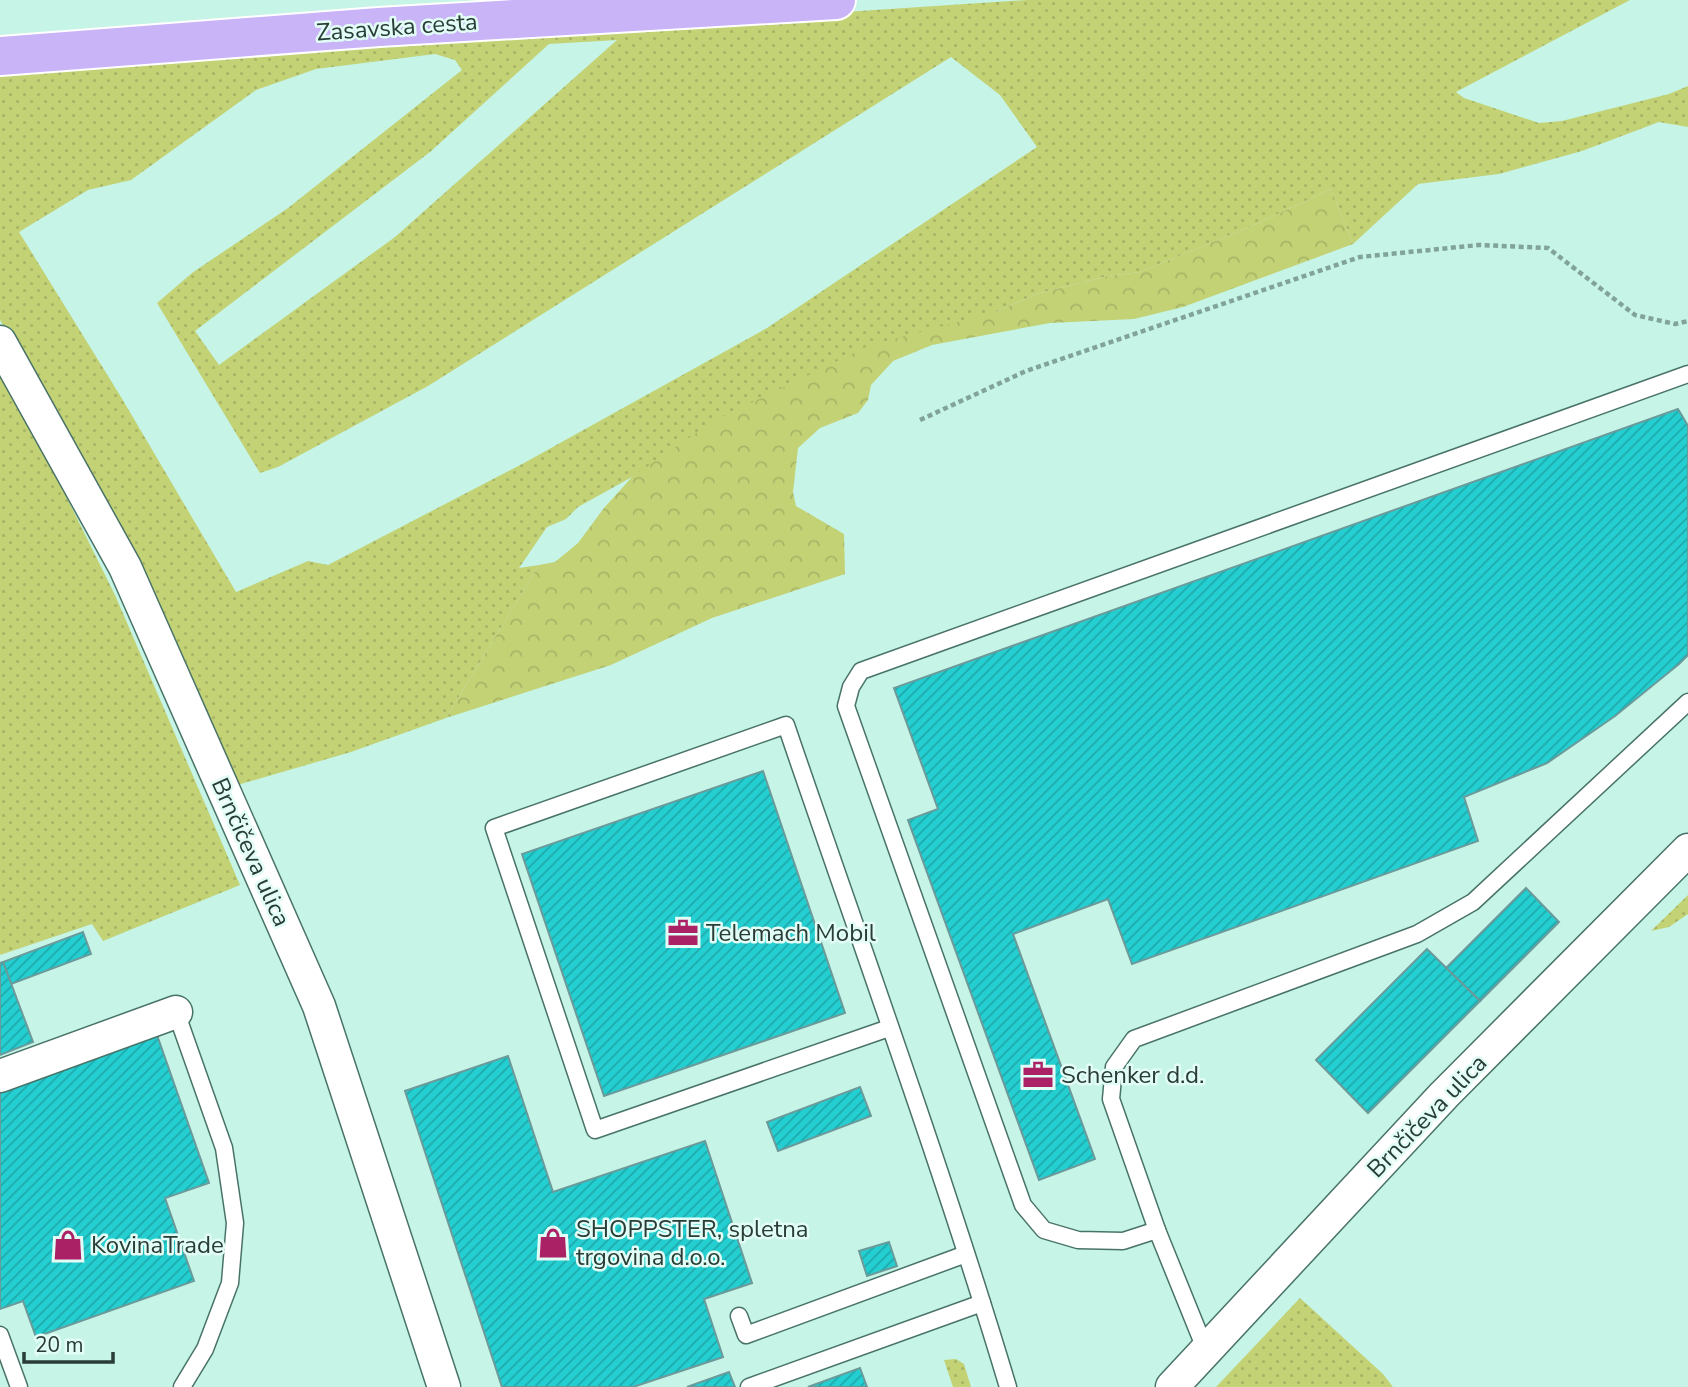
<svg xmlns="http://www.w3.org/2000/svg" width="1688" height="1387" font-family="'Nunito Sans',sans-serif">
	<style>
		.grass { fill: url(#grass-dots); fill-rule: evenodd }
		.forest { fill: url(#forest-crowns) }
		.building { fill: url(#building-hatch); stroke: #6b9a9a; stroke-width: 2 }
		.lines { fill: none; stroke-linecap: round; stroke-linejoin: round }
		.service-casing { stroke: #497368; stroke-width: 19 }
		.minor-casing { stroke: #497368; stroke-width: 35 }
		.primary-casing { stroke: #fff; stroke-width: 42 }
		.path { stroke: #81a399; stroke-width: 4.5; stroke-dasharray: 5 3.5; stroke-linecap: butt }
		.service { stroke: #fff; stroke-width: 16 }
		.minor { stroke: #fff; stroke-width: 32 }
		.primary { stroke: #c9b4f7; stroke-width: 38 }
		.labels { text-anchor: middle; stroke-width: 5; stroke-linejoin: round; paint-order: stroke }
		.street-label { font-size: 24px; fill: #293c37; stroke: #e2fdf5 }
		.poi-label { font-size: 24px; fill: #293c37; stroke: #e2fdf5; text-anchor: start }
	</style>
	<defs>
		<pattern id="grass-dots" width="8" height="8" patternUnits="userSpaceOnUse" patternTransform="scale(1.75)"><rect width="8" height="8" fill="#c3d275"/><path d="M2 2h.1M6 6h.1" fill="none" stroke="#a8b566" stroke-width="1.8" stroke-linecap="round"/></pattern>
		<pattern id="forest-crowns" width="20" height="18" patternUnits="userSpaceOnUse" patternTransform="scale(1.75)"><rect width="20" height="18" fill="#c3d275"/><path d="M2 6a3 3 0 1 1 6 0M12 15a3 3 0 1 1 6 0" fill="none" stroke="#a8b566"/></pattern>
		<pattern id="building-hatch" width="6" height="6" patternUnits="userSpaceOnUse" patternTransform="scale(1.75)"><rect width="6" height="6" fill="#24cfd2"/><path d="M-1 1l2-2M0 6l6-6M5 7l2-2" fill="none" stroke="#1fa9ab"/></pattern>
	</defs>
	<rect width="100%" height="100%" fill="#c6f4e7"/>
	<g class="grass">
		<path d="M1027 0H1630L1456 92 1464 98 1539 123 1562 121 1669 94 1688 86V127L1659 122 1582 151 1499 174 1418 184 1353 244 1331 189 1259 223 1140 272 1108 276 1036 294 996 312 632 477 578 507 566 519 547 527 519 568 539 565 446 718 351 752 234 786 69 446 0 320V75L29 66ZM617 40 395 237 219 365 195 331 430 152 549 44ZM435 54 455 60 462 70 288 208 192 273 157 303 260 473 278 467 428 386 951 57 1000 95 1037 147 767 328 524 463 328 565 308 561 236 592 121 397 19 232 88 190 131 180 256 90 316 69Z"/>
		<polygon points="0,376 60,484 115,595 240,885 103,941 92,924 0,955"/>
		<polygon points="1688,895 1688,914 1669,927 1651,931"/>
		<polygon points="1300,1298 1383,1374 1393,1387 1216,1387"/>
		<polygon points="956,1359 964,1364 971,1387 953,1387 944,1360"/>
	</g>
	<polygon class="forest" points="1331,189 1353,244 1183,307 1134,319 1050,323 932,345 893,361 871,385 868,400 858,413 820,428 798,448 793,492 796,506 844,534 845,574 712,618 611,665 446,718 539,565 555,562 578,543 604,508 632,477 712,422 868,346 996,312 1036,294 1108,276 1140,272 1259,223"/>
	<g class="building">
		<polygon points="1678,409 1688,426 1688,655 1679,664 1615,716 1547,763 1464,797 1478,841 1132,964 1108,899 1013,934 1095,1159 1039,1180 908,820 938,809 894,688"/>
		<polygon points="763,771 845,1013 604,1096 522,854"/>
		<polygon points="1526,888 1559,922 1480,1001 1446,968"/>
		<polygon points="83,932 91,954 11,984 3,962"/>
		<polygon points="1427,949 1480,1001 1368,1113 1316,1060"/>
		<polygon points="3,962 33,1042 0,1055 0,963"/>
		<polygon points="157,1035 209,1183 165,1198 194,1281 36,1337 23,1301 0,1309 0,1091"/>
		<polygon points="508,1056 553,1192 705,1141 752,1283 704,1299 723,1357 633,1387 502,1387 405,1091"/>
		<polygon points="860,1087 871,1116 778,1151 767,1122"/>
		<polygon points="889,1242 897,1266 867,1276 859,1251"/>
		<polygon points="860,1368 867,1387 808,1387"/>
		<polygon points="729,1372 735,1387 687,1387"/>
	</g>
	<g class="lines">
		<g class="service-casing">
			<g id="service">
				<polyline points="176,1012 224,1148 235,1223 230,1283 205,1349 182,1387"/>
				<path d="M889 1028 595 1130 494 828 786 725C861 945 941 1164 1008 1387"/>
				<polyline points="1157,1230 1111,1099 1114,1067 1134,1039 1417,934 1473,902 1688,702"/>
				<polyline points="739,1316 746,1335 966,1254"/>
				<polyline points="0,1335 19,1387"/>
				<polyline points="1206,1351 1157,1230 1123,1241 1078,1240 1044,1230 1023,1205 846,706 851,687 861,671 1688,374"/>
				<polyline points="749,1387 982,1303"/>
			</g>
		</g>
		<g class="minor-casing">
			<g id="minor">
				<polyline points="0,342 125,567 319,1006 444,1387"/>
				<polyline points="0,1076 176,1012"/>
				<polyline points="1172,1387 1444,1095 1688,850"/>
			</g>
		</g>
		<g class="primary-casing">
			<polyline id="primary" points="0,56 379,27 836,0"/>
		</g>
		<polyline class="path" points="920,420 1026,371 1360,257 1479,245 1548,248 1635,315 1675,324 1688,321"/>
		<use href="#service" class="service"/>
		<use href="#minor" class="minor"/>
		<use href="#primary" class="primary"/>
	</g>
	<defs>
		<g id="office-bare" transform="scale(2.415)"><path d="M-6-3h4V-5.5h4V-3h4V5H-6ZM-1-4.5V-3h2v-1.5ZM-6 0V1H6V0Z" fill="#aa2165" stroke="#e2fdf5" stroke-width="2.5" paint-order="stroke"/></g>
		<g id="shop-bare" transform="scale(2.415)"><path d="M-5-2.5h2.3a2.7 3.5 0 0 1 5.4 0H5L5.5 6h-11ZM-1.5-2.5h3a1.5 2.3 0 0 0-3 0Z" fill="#aa2165" stroke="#e2fdf5" stroke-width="2.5" paint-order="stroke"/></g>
	</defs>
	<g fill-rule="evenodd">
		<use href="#office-bare" x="683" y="933"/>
		<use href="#office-bare" x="1038" y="1075"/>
		<use href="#shop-bare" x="553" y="1243"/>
		<use href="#shop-bare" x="68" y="1245"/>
	</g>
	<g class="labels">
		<g class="street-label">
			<text transform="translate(397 27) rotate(-4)" y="8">Zasavska cesta</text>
			<text transform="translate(251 852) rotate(66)" y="8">Brnčičeva ulica</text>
			<text transform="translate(1427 1116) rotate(-46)" y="8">Brnčičeva ulica</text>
		</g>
		<g class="poi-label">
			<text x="706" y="941">Telemach Mobil</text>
			<text x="1061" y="1083">Schenker d.d.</text>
			<text x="576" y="1237">SHOPPSTER, spletna<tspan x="576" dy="28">trgovina d.o.o.</tspan></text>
			<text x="91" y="1253">KovinaTrade</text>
		</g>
	</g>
	<path d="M24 1352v10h89v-10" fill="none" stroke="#293c37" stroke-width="3.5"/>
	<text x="35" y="1352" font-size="21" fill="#293c37" stroke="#e2fdf5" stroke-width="5" paint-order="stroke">20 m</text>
</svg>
